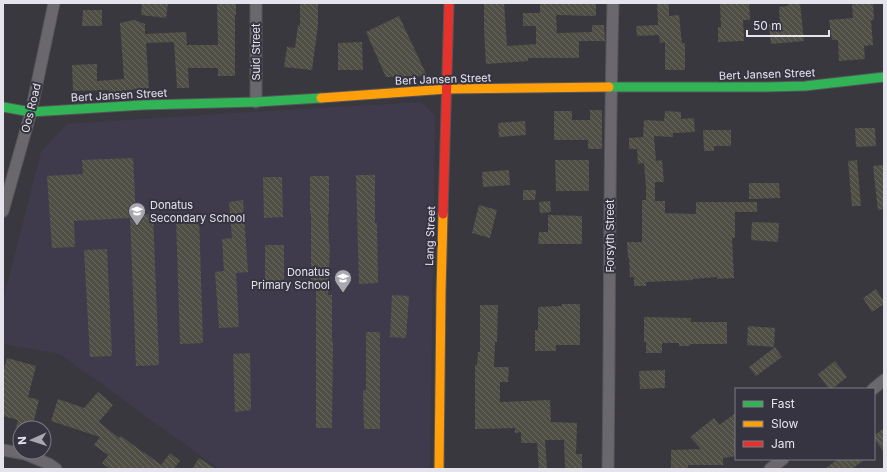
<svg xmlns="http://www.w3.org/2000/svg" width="887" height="472" font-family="Inter,sans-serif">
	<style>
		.built { fill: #3f3b4d }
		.building { fill: url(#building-back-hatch) }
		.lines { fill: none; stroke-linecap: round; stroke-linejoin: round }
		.street-casing { stroke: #555459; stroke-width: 13 }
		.fast-casing { stroke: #555459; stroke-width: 11 }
		.slow-casing { stroke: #555459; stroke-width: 11 }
		.jam-casing { stroke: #555459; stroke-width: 11 }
		.street { stroke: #6a686c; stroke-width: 11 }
		.fast { stroke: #30b455; stroke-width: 9 }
		.slow { stroke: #ff9f0a; stroke-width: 9 }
		.jam { stroke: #e5322d; stroke-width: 9 }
		.labels { text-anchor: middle; stroke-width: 4; stroke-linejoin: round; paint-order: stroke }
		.street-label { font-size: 11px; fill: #e5e4ed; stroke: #373442 }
		.poi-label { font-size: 11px; fill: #e5e4ed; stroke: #373442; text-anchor: start }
	</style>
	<defs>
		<pattern id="building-back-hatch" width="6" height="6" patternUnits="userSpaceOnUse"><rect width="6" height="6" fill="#4f4f46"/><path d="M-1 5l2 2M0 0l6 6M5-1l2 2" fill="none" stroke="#686861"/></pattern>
	</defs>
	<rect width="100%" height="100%" fill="#39383e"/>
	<polygon class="built" points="421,102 435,116 430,469 219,469 60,354 3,344 3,300 41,152 67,124 249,112"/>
	<g class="building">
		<polygon points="142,3 168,3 166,18 141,15"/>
		<polygon points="217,3 236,3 236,15 235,15 235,76 218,76 218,68 188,68 189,88 177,88 174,42 146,43 149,88 109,92 109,90 73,91 72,65 97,64 97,81 124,79 120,23 134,20 145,24 145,34 186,32 187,45 218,45"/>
		<polygon points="300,3 318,3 318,25 312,70 284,67 287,47 295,48 298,25 300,25"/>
		<polygon points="484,3 504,3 507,46 536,44 536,26 523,26 523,13 540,13 540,3 596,3 596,16 556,15 557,33 592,32 592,25 604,25 605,41 579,41 579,58 528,58 528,61 486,64 484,29"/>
		<polygon points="657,3 669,3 669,16 679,15 682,43 685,43 685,70 665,70 665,42 660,43 659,35 637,36 636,26 658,25"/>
		<polygon points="720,3 749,3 750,20 743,20 744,41 718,42 718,27 721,27"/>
		<polygon points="788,3 800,3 804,41 771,44 769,24 780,23 779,7 788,6"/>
		<polygon points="852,3 873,3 874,20 871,20 873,45 864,46 865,59 839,61 838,40 832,40 829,20 853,18"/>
		<polygon points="83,10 102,10 102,26 82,26"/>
		<polygon points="399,16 427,76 386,77 366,32"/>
		<polygon points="362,42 363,70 338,70 338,43"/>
		<polygon points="590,110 602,110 602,149 588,149 588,140 554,140 554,111 572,111 572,120 590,120"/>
		<polygon points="665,111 681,112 681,119 694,118 695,132 673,133 673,137 654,136 656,161 662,160 664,182 655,182 655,201 665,201 665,213 696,214 696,202 757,202 757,212 735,212 735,238 732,238 734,278 717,279 717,277 693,279 693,280 646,282 646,286 634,286 634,277 630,277 629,257 628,257 627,242 642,242 642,200 646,200 646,188 644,163 638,164 637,149 629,149 629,138 643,137 644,120 664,121"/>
		<polygon points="525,121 526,135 499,137 498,123"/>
		<polygon points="855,128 875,128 876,146 856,147"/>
		<polygon points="703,130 731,130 731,146 714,146 714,151 704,151"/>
		<polygon points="133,158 136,215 153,214 159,365 136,366 130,218 74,221 75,247 52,248 47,176 83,174 82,160"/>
		<polygon points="555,160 589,160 589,191 556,191"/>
		<polygon points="857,160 861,206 852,206 848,161"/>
		<polygon points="884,165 884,209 878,210 873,166"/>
		<polygon points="509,170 510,185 483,187 482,172"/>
		<polygon points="356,175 375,175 375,223 377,223 378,283 359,284"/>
		<polygon points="310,176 329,176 329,214 328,214 329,245 330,245 328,295 332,295 332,341 333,341 332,428 316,428 316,286 311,286 311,214 310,214"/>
		<polygon points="263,177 282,177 283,217 264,218"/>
		<polygon points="749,183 779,183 780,198 749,199"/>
		<polygon points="523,190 536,190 535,200 523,200"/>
		<polygon points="243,200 248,272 236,273 239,327 219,328 215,272 224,271 222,239 232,238 229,202"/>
		<polygon points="550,201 551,212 540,213 539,202"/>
		<polygon points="479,205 497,210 490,238 472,233"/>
		<polygon points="548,215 582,216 582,244 538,244 539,232 548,232"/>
		<polygon points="199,216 203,343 180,344 176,217"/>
		<polygon points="752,222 779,223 778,242 751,240"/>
		<rect x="265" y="245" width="19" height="41"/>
		<polygon points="107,249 112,356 90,357 84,250"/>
		<polygon points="876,289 884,302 884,304 872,312 863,298"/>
		<polygon points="392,295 409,296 406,338 390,337"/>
		<polygon points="562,304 580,304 580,345 556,345 556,351 535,351 535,330 538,330 538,307 562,306"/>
		<polygon points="480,305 498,305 497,342 495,342 494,367 509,367 508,382 500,382 500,402 550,400 551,422 577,423 576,454 582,454 582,469 565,469 564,440 545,440 547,469 539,469 537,443 521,443 521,432 515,433 515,428 475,429 475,365 477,365 478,352 480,352"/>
		<polygon points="644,317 691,318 691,322 727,322 727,344 690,344 690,346 679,346 679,343 662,343 662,353 646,353 646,342 644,342"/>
		<polygon points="748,326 775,328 774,347 747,345"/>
		<polygon points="366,332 380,332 380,429 364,429 363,390 366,390"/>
		<polygon points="775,347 782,357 756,376 749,367"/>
		<polygon points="250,353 251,410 235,412 233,354"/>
		<polygon points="7,358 36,366 28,397 39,400 32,428 16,428 18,420 3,416 3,372"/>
		<polygon points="835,361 847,377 832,389 829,389 818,374"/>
		<polygon points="665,370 665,388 640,389 639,371"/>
		<polygon points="98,392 113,405 99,422 119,438 121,436 144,453 144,452 161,465 170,453 180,461 173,469 110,469 102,463 108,455 94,445 100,437 51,421 58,399 84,408"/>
		<polygon points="736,413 736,456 723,458 723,465 688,465 688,469 671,469 671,450 701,449 690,437 714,418 719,425"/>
		<polygon points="884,428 884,452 874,439 874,436"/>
		<polygon points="199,458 216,469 192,469"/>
		<polygon points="838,459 865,459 852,469 825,469"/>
	</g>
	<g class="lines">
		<g class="street-casing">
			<g id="street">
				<polyline points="256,102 256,3"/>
				<polyline points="3,211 31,112 54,3"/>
				<polyline points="873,389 884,380"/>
				<polyline points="3,450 25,454 49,464 56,469"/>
				<path d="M608 469C610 314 609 158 613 3"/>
				<polyline points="770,469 783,459"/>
			</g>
		</g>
		<g class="fast-casing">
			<g id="fast">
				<polyline points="609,87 766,87 805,86 884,77"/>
				<polyline points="3,107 31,112 143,105 256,102 321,98"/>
			</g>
		</g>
		<g class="slow-casing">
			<g id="slow">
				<polyline points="321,98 447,89 609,87"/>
				<polyline points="439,469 441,292 443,214"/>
			</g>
		</g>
		<g class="jam-casing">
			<polyline id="jam" points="443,214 449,3"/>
		</g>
		<use href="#street" class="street"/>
		<use href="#fast" class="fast"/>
		<use href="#slow" class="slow"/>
		<use href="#jam" class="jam"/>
	</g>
	<defs>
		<g id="school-pin" transform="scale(0.9)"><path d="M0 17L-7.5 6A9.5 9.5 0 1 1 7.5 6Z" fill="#a9a8b0" stroke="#373442"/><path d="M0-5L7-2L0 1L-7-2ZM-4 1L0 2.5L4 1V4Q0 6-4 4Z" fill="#fff"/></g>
	</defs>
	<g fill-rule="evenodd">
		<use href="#school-pin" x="137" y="211"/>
		<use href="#school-pin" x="343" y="278"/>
	</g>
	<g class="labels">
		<g class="street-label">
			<text transform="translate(256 52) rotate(-90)" y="4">Suid Street</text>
			<text transform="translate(767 74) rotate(-2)" y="4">Bert Jansen Street</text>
			<text transform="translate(443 79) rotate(-2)" y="4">Bert Jansen Street</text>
			<text transform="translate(119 95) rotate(-3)" y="4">Bert Jansen Street</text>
			<text transform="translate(31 108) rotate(-76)" y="4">Oos Road</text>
			<text transform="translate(430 236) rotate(-88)" y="4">Lang Street</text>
			<text transform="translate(610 236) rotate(-90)" y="4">Forsyth Street</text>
		</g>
		<g class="poi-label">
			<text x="150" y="209">Donatus<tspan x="150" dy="13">Secondary School</tspan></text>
			<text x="330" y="276" text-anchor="end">Donatus<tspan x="330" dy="13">Primary School</tspan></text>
		</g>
	</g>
	<rect width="887" height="472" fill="none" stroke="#e5e4ed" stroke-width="8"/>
	<rect x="735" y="388" width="140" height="72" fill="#373442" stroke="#7d7a86"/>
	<rect x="743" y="401" width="20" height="6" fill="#30b455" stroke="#7d7a86"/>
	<text x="771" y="408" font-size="12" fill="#e5e4ed">Fast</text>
	<rect x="743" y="421" width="20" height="6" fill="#ff9f0a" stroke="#7d7a86"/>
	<text x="771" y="428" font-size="12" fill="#e5e4ed">Slow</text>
	<rect x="743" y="441" width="20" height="6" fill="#e5322d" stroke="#7d7a86"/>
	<text x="771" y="448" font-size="12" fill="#e5e4ed">Jam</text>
	<g transform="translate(32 440) rotate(267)"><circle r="19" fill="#373442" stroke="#7d7a86"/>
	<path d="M0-3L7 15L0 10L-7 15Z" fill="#a9a8b0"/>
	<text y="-6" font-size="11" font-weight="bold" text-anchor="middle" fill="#e5e4ed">N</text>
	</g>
	<path d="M747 30v6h82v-6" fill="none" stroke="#e5e4ed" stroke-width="2"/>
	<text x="753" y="30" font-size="12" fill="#e5e4ed" stroke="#373442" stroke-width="3" paint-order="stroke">50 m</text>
</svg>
